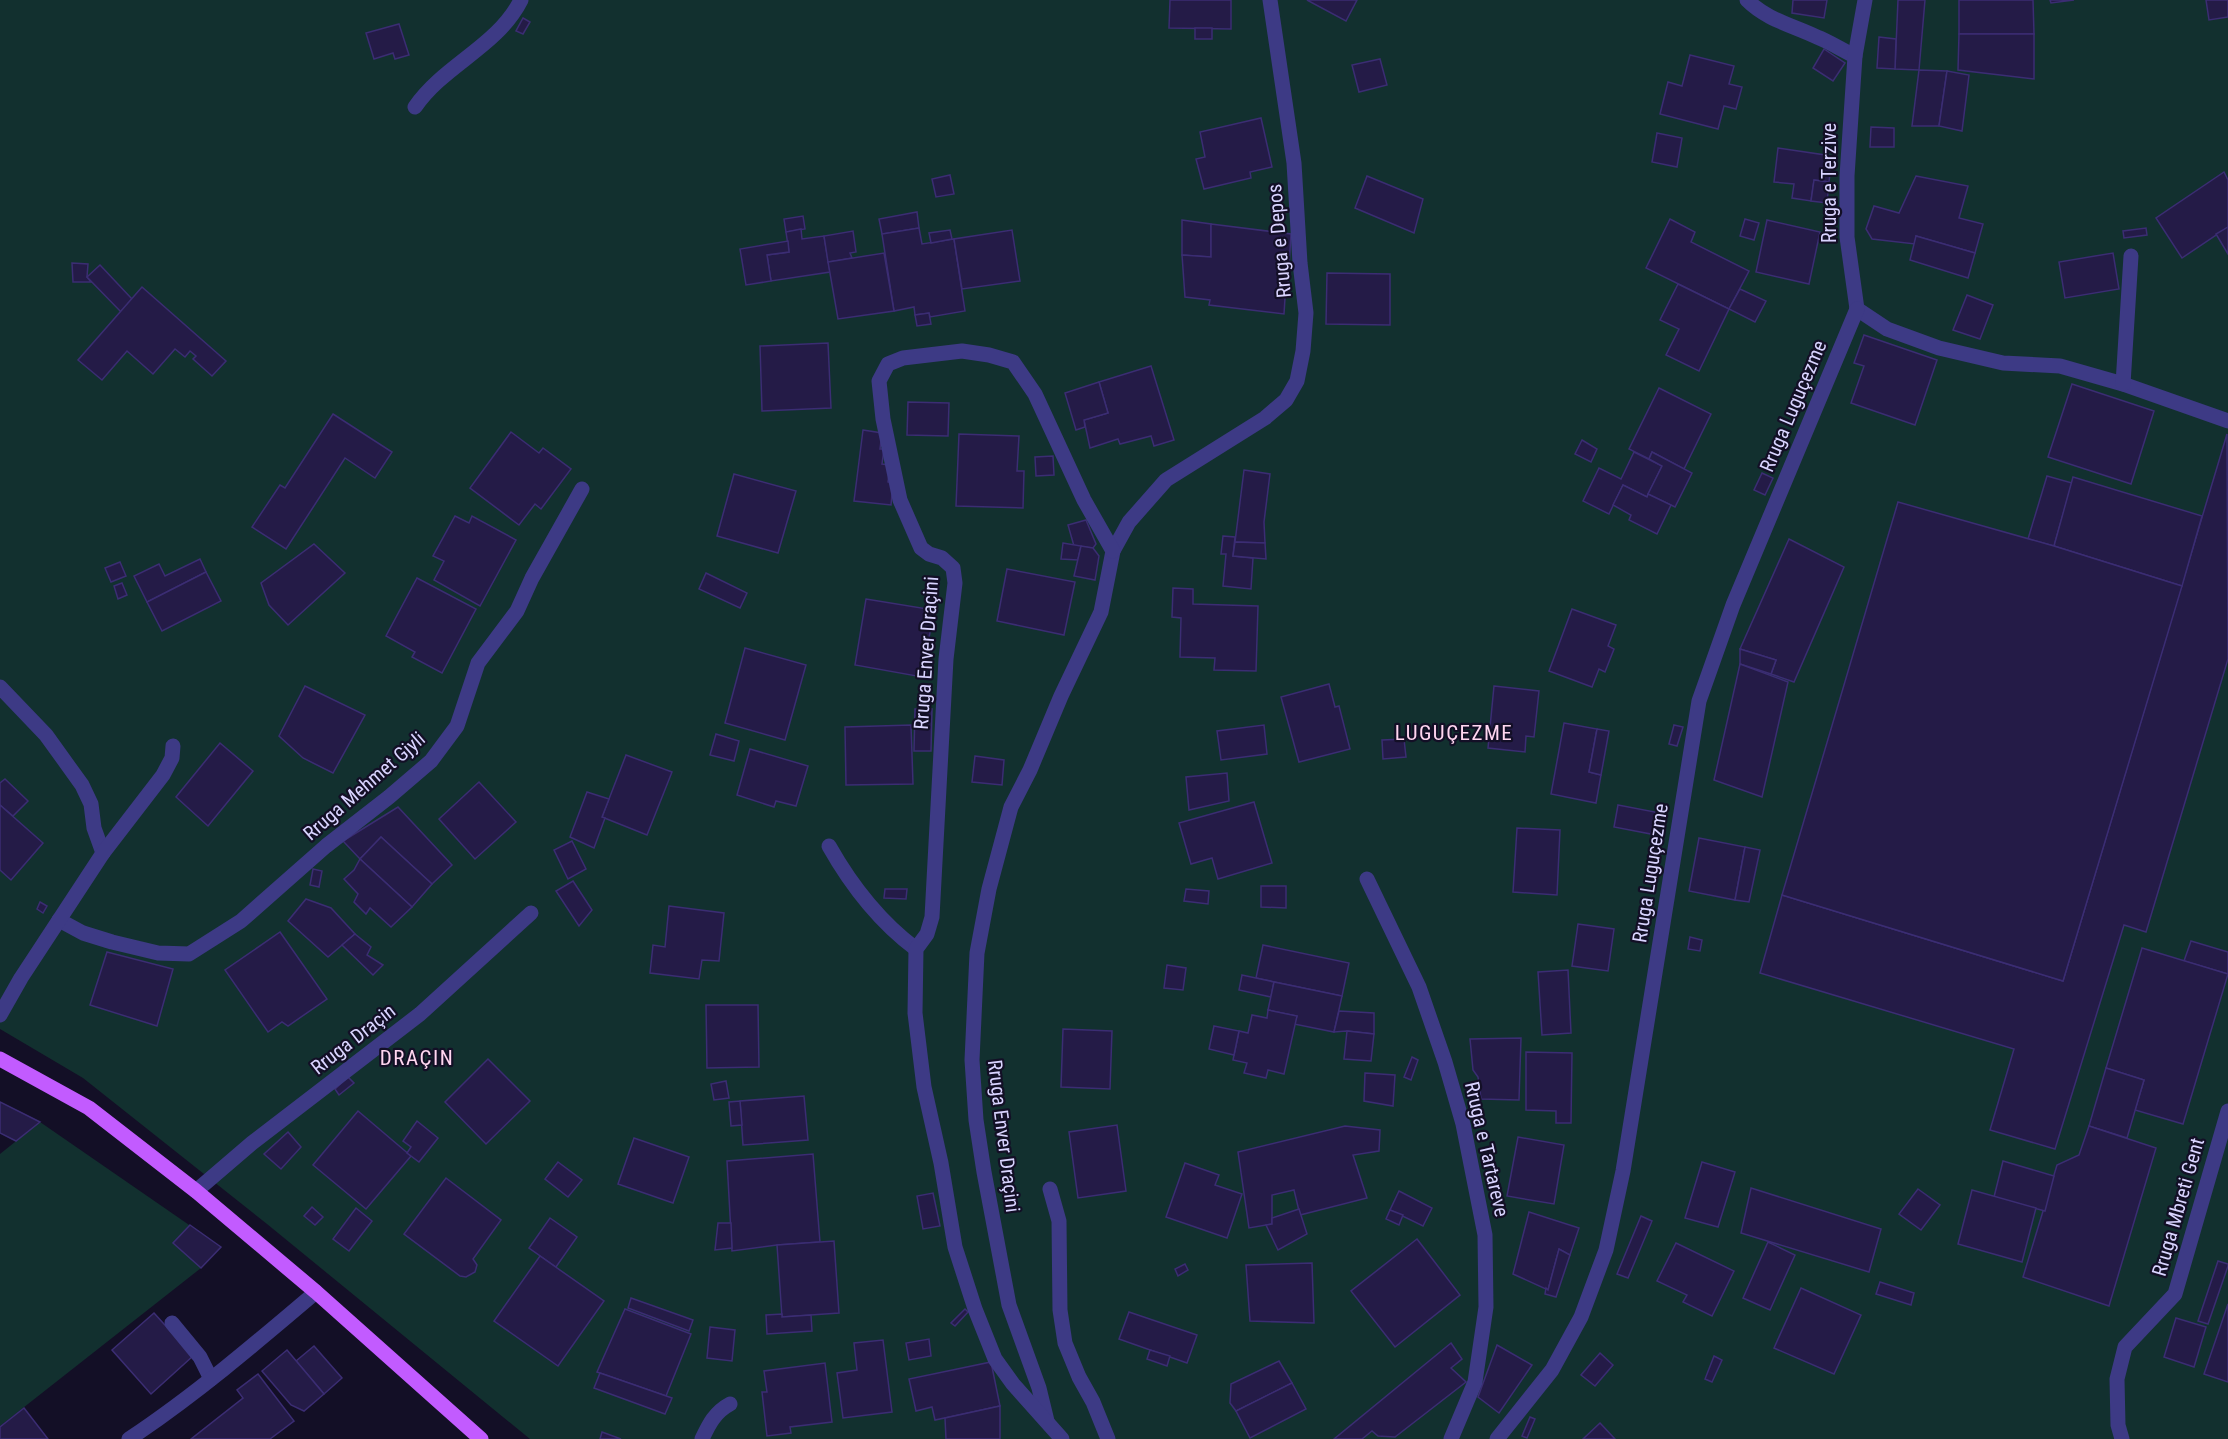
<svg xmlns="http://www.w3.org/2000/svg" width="2228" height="1439" font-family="'Roboto Condensed',sans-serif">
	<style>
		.green { fill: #12302f }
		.building { fill: #241b47; stroke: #3b2d73; stroke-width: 1.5 }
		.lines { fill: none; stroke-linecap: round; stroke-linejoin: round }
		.minor { stroke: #3d3a85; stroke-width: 15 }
		.major { stroke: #c25bff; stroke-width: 15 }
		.labels { text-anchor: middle; stroke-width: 4.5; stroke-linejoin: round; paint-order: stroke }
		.street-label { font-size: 20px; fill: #d9d4ff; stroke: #130f26 }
		.neighbourhood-label { font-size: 21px; letter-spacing: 1.5px; fill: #ffd6f0; stroke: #130f26 }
	</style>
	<rect width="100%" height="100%" fill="#130f26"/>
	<g class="green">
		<polygon points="0,0 2228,0 2228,1439 530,1439 267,1224 83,1078 0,1029"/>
		<polygon points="40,1122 221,1247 201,1268 0,1426 0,1154"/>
	</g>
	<g class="building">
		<polygon points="1170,0 1231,0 1231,29 1169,28"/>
		<polygon points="1307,0 1357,0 1346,21"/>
		<polygon points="1793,0 1827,0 1824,18 1792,13"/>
		<polygon points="1898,0 1925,0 1919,70 1895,69"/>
		<polygon points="1959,0 2033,0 2034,34 1959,34"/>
		<polygon points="2050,0 2074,0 2051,3"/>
		<polygon points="2206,0 2228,0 2228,17 2209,20"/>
		<polygon points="523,18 530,22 523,34 516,31"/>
		<polygon points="399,24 409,55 395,59 393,53 374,59 366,33"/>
		<rect x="1195" y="28" width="17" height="11"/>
		<polygon points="1959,34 2034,34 2034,79 1958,70"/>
		<polygon points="1879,37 1896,39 1895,69 1877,68"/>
		<polygon points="1824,49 1845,63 1833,81 1813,68"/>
		<polygon points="1690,55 1734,66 1729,84 1742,87 1736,109 1724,106 1718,129 1660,114 1668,82 1682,86"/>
		<polygon points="1380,59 1387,85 1359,92 1352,65"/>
		<polygon points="1919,70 1947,71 1939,126 1912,126"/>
		<polygon points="1947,71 1969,75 1962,131 1939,126"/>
		<polygon points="1261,118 1272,167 1250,172 1251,178 1204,189 1196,159 1205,157 1200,132"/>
		<polygon points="1871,127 1894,128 1894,147 1870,147"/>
		<polygon points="1657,133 1682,138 1677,167 1652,162"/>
		<polygon points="1778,148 1832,156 1829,182 1814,180 1811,201 1792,198 1794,184 1774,182"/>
		<polygon points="2224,172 2228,180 2228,227 2182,258 2156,218"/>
		<polygon points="950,175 954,194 936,197 932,179"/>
		<polygon points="1367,176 1423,199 1414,233 1355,208"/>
		<polygon points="1916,176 1968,186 1959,218 1983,224 1975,253 1916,236 1915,244 1872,239 1866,229 1874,206 1899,213"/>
		<polygon points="1814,180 1829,182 1827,203 1811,201"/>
		<polygon points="917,212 919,228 882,234 879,219"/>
		<polygon points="803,216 805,229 786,232 784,219"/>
		<polygon points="1670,219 1695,232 1691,242 1749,271 1729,309 1646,268"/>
		<polygon points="1745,219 1759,223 1754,240 1740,236"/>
		<polygon points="1182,220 1211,224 1211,257 1182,255"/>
		<polygon points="1767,220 1820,232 1809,284 1756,272"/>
		<polygon points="1211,224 1291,234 1288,283 1282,282 1280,298 1285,298 1284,314 1209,305 1210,300 1185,297 1182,255 1211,257"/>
		<polygon points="2228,227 2228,254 2216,234"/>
		<polygon points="919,228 922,244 954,239 965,311 930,317 929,313 915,315 914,307 894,311 882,234"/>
		<polygon points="2146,228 2147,235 2124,238 2123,231"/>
		<polygon points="801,229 802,239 824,236 830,272 771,281 767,255 789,252 786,232"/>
		<polygon points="950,230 952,239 931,243 929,233"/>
		<polygon points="1012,230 1020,281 962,289 954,239"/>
		<polygon points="853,231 856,252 850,253 852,258 828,262 824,236"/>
		<polygon points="1916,236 1975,253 1968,278 1910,260"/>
		<polygon points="788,241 789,252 767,255 771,281 746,285 740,249"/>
		<polygon points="884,253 894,311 838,319 828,262"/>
		<polygon points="2113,253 2119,289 2065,298 2059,262"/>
		<polygon points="72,263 88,264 87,277 91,282 73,282"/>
		<polygon points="100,265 132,299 121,312 87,277"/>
		<polygon points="1327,273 1390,274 1390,325 1326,324"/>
		<polygon points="1678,284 1729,309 1699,371 1666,355 1679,329 1660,320"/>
		<polygon points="142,287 226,361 212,376 193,359 196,356 190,351 185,357 175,349 153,374 127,351 102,380 78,360"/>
		<polygon points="1740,289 1766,301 1755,322 1729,309"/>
		<polygon points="1967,295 1993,305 1980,339 1953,330"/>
		<polygon points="929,313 931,324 917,326 915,315"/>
		<polygon points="1864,335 1937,360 1915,425 1851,403 1864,366 1854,363"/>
		<polygon points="828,343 831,408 762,411 760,346"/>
		<polygon points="1151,366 1174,440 1154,446 1151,436 1120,444 1118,439 1090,448 1084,420 1108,413 1099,382"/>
		<polygon points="1099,382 1108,413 1084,420 1085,427 1076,430 1065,393"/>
		<polygon points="2072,384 2154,411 2131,484 2048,457"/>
		<polygon points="1659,388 1711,414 1684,469 1652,452 1649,459 1629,449"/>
		<polygon points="908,402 949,403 948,436 907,435"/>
		<polygon points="333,414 392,452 375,478 345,458 286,549 252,527 280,485 285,488"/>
		<polygon points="863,430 882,433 880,449 884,449 882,464 890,465 888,482 893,483 891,505 854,501"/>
		<polygon points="511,432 539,453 543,448 571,469 541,509 535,504 519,525 470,488"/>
		<polygon points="959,434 1019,436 1017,471 1024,471 1023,508 956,506"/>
		<polygon points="2227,434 2228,659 2146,932 2124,925 2055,1149 1990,1130 2014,1049 1760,973 1782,895 2063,981"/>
		<polygon points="1582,440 1597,449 1591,462 1575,454"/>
		<polygon points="1634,452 1662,466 1647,497 1623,485 1609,514 1583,501 1599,468 1621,479"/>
		<polygon points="1652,452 1692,473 1675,507 1648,494 1662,466 1649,459"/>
		<polygon points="1053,456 1054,475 1036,476 1035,457"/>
		<polygon points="1244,470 1270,474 1264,522 1265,543 1235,542"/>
		<polygon points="1762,473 1773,478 1765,495 1754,490"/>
		<polygon points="734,474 796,491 778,553 717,536"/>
		<polygon points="2047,476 2072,483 2054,546 2028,539"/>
		<polygon points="2073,477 2202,516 2182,586 2054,546"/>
		<polygon points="1623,485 1647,497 1648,494 1671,505 1657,534 1629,520 1631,515 1613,505"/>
		<polygon points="1898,502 2054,546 2182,586 2063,981 1782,895"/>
		<polygon points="455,516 469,523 472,516 516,540 480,606 434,580 444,561 433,556"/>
		<polygon points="1086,520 1096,544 1093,548 1074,546 1068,525"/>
		<polygon points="1223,536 1235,537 1233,556 1253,558 1251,589 1223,586 1226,554 1221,554"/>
		<polygon points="1789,539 1844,567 1794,682 1771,674 1776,660 1740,649"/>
		<polygon points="1235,542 1265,543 1266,559 1233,556"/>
		<polygon points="1063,543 1081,546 1078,560 1061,559"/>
		<polygon points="314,544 345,573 288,625 269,605 261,583"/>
		<polygon points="1081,546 1093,548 1099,556 1095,580 1074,576"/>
		<polygon points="200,559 206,572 147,602 134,576 159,564 165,576"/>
		<polygon points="120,562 126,576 111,582 105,568"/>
		<polygon points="1007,569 1075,582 1064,635 997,621"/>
		<polygon points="206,572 221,601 162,631 147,602"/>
		<polygon points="706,573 747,593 740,608 699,589"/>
		<polygon points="417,578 476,609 442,673 412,657 415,652 386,636"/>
		<polygon points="122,583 127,595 118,599 114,586"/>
		<polygon points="1173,588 1193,589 1193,604 1258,606 1256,671 1214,670 1215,658 1180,657 1181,618 1172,617"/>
		<polygon points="866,599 934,610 922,677 855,665"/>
		<polygon points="1572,609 1616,625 1608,646 1614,649 1605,672 1599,669 1592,687 1549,671"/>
		<polygon points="745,648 806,665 785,740 725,723"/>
		<polygon points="1740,649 1776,660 1771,674 1740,664"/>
		<polygon points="1740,664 1788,682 1762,797 1714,780"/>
		<polygon points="1329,684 1335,707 1339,706 1350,749 1299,762 1281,697"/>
		<polygon points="305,686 365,715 333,773 303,758 279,736"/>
		<polygon points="1494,686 1539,691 1534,737 1526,736 1525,752 1488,748"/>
		<polygon points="915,709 932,709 931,751 914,751"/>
		<polygon points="1564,723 1597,729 1589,772 1601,775 1596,803 1551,794"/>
		<polygon points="911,725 913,784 846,785 845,727"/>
		<polygon points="1264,725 1267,754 1221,760 1217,731"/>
		<polygon points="1674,725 1683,727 1677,746 1669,744"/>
		<polygon points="1597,729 1609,731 1601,775 1589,772"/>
		<polygon points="716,734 739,741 734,761 710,755"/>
		<polygon points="1404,739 1406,757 1383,759 1382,740"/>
		<polygon points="220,743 253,771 208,826 176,797"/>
		<polygon points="750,749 808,766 796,806 776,801 774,807 737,795"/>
		<polygon points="626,755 672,772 647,835 602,817"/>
		<polygon points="975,756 1004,760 1002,785 972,782"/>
		<polygon points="1227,773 1229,801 1189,810 1186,777"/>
		<polygon points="5,779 28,801 13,816 0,805 0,783"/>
		<polygon points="479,782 516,822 475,859 439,819"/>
		<polygon points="587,792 609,799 602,817 605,818 594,848 570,837"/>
		<polygon points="1254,802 1272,863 1218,879 1212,858 1191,864 1179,823"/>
		<polygon points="0,805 43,843 11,880 0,870"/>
		<polygon points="1618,805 1655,812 1651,834 1614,827"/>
		<polygon points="398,807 452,865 432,884 381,837 360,859 343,841"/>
		<polygon points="1517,828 1560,830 1557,895 1513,892"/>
		<polygon points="381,837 432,884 412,907 360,859"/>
		<polygon points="1699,838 1745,847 1735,900 1689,891"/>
		<polygon points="572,841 586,869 568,879 554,850"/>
		<polygon points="1745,847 1760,850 1749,902 1735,900"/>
		<polygon points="360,859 412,907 391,927 370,908 366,914 354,902 358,894 344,879 354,870"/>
		<polygon points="313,869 322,871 319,887 310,885"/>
		<polygon points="573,881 592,910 579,926 556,891"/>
		<polygon points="1261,886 1286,886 1286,908 1261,907"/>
		<polygon points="885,889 907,889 906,899 884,898"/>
		<polygon points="1186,889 1209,891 1208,904 1184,901"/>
		<polygon points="306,899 331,908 355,934 328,957 288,921"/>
		<polygon points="40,902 47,906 43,913 37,909"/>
		<polygon points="669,906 724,913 719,961 702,960 699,979 650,973 653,945 665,947"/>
		<polygon points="1578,924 1614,929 1608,971 1572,966"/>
		<polygon points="280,932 327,999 288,1026 282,1022 268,1032 225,970"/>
		<polygon points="355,934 371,947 367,955 383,965 373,975 342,945"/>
		<polygon points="1690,937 1702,940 1700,951 1688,949"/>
		<polygon points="2191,941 2228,952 2228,974 2184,961"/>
		<polygon points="1263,945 1349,963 1342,996 1256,978"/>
		<polygon points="2142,948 2228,974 2183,1124 2135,1110 2144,1080 2106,1068"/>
		<polygon points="107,952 173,969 157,1026 90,1005"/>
		<polygon points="1167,965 1186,968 1183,990 1164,988"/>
		<polygon points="1568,970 1571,1033 1542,1035 1538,972"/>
		<polygon points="1242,975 1274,982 1271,997 1239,990"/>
		<polygon points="1274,982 1342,996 1334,1032 1294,1024 1297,1016 1268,1010"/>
		<polygon points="706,1005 758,1005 759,1067 707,1068"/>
		<polygon points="1268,1010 1297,1016 1284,1074 1268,1070 1266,1078 1244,1073 1247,1063 1233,1060 1239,1031 1248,1033 1252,1015 1267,1018"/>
		<polygon points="1339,1011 1374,1013 1374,1034 1347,1031 1334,1032"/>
		<polygon points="1214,1026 1239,1031 1234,1055 1209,1049"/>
		<polygon points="1063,1029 1112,1031 1110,1089 1061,1087"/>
		<polygon points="1347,1031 1374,1034 1371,1061 1344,1059"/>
		<polygon points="1521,1038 1519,1100 1481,1099 1478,1077 1473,1070 1470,1039"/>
		<polygon points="1526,1052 1572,1053 1571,1123 1556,1123 1556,1111 1526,1110"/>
		<polygon points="1412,1057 1418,1060 1411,1080 1404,1077"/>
		<polygon points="488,1059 530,1101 486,1144 445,1102"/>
		<polygon points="2106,1068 2144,1080 2127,1138 2089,1126"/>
		<polygon points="1365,1073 1395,1075 1393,1106 1364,1101"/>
		<polygon points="348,1077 354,1083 339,1095 335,1089"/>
		<polygon points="726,1081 729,1098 714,1100 711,1084"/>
		<polygon points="804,1096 808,1140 743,1145 740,1101"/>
		<polygon points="740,1101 742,1125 731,1126 729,1102"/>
		<polygon points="0,1102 40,1122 16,1141 0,1133"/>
		<polygon points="358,1111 411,1156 366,1209 313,1165"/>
		<polygon points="417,1121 438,1138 419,1162 407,1153 411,1147 403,1141"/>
		<polygon points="1117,1125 1126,1191 1078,1198 1069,1132"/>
		<polygon points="1345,1126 1380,1130 1379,1151 1353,1155 1367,1198 1300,1215 1294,1190 1272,1195 1272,1224 1249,1228 1238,1152"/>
		<polygon points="2089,1126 2156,1148 2109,1306 2023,1277 2057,1165 2079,1155"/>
		<polygon points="288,1132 301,1147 281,1169 264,1154"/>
		<polygon points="1518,1137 1564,1145 1554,1204 1507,1196"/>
		<polygon points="634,1138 689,1157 673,1203 618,1184"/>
		<polygon points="813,1154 820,1242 777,1245 732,1251 727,1161"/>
		<polygon points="2003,1161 2054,1176 2045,1211 1994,1197"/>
		<polygon points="558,1162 582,1180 568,1197 545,1179"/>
		<polygon points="1702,1162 1735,1172 1718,1227 1685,1218"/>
		<polygon points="1185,1163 1219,1175 1215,1185 1242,1194 1227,1238 1166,1217"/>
		<polygon points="446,1178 501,1220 473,1259 477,1265 475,1272 466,1277 460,1276 404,1234"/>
		<polygon points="1751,1188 1881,1229 1869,1272 1741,1233"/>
		<polygon points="1918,1189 1940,1205 1921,1230 1899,1214"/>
		<polygon points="1972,1190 2036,1208 2022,1262 1958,1244"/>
		<polygon points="1399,1191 1432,1208 1423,1226 1390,1210"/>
		<polygon points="933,1193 940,1226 923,1229 917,1196"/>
		<polygon points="312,1207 323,1217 315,1225 304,1216"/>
		<polygon points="356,1208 372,1221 349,1251 333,1239"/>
		<polygon points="1299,1209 1307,1234 1278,1250 1266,1225 1272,1224 1272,1218"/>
		<polygon points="1390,1210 1403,1215 1399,1225 1386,1219"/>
		<polygon points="1529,1212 1579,1228 1570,1255 1559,1249 1548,1290 1513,1274"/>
		<polygon points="1641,1216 1652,1221 1628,1278 1617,1274"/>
		<polygon points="550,1218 577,1237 556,1267 529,1248"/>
		<polygon points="718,1223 731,1223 732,1248 715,1250"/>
		<polygon points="190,1225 221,1247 201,1268 173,1243"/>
		<polygon points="1417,1239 1460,1295 1395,1347 1351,1291"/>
		<polygon points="834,1241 839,1313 782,1317 777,1245"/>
		<polygon points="1768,1242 1795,1255 1770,1310 1743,1298"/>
		<polygon points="1676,1243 1734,1271 1712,1316 1683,1302 1687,1295 1657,1281"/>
		<polygon points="1559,1249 1570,1255 1556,1297 1545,1294 1546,1288 1548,1290"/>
		<polygon points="540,1256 604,1301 558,1366 494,1321"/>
		<polygon points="2218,1261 2228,1264 2228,1266 2208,1324 2198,1321"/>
		<polygon points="1312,1263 1314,1323 1250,1321 1246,1265"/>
		<polygon points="1185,1264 1188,1270 1178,1276 1175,1269"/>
		<polygon points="1880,1282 1914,1293 1911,1305 1876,1294"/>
		<polygon points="1801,1288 1861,1315 1834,1374 1774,1348"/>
		<polygon points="631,1298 693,1320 689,1331 628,1308"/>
		<polygon points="2228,1304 2228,1382 2204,1374"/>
		<polygon points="625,1309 691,1334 666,1396 597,1372"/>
		<polygon points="965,1309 968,1312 955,1326 951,1323"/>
		<polygon points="1129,1312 1197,1335 1187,1363 1119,1339"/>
		<polygon points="154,1313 193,1356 151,1394 112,1350"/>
		<polygon points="782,1314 782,1317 811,1315 812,1331 767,1334 766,1315"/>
		<polygon points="2176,1318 2206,1327 2194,1367 2164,1357"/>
		<polygon points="710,1327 735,1330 732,1361 707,1358"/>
		<polygon points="929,1339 931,1356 909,1360 906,1343"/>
		<polygon points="883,1340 892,1412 843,1418 837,1373 857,1370 854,1343"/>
		<polygon points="1451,1343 1462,1359 1451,1368 1466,1382 1395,1437 1378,1436 1372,1431 1362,1439 1334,1439"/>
		<polygon points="1497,1345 1532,1365 1499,1413 1478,1397"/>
		<polygon points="314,1346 342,1378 324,1394 296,1361"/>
		<polygon points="287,1350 324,1394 304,1411 291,1405 262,1371"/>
		<polygon points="1150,1350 1170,1356 1167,1366 1147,1359"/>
		<polygon points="1600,1353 1613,1365 1595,1386 1581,1375"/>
		<polygon points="1714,1356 1722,1360 1712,1382 1705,1379"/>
		<polygon points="1279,1361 1292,1383 1236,1411 1230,1403 1231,1384"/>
		<polygon points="991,1362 1000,1406 935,1420 932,1407 916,1411 909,1379"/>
		<polygon points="825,1363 832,1422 790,1427 791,1433 767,1436 762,1392 767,1392 764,1371"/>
		<polygon points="600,1373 672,1398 665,1414 594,1388"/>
		<polygon points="258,1374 294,1421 270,1439 191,1439 243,1398 237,1390"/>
		<polygon points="1292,1383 1306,1409 1250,1438 1236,1411"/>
		<polygon points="1000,1406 1000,1439 946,1439 945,1418"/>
		<polygon points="24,1408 48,1439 0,1439 0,1427"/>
		<polygon points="1530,1417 1535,1419 1527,1438 1522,1436"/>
		<polygon points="1600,1423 1615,1439 1583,1439"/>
		<polygon points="602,1432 621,1439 600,1439"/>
	</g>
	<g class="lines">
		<g class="minor">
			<path d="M1747 0C1767 20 1792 25 1817 37 1830 42 1842 50 1855 56"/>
			<path d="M415 107C445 64 497 47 521 0"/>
			<polyline points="1857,309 1887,329 1939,348 2003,363 2060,366 2123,384 2228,421"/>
			<polyline points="1857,309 1847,237 1847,176 1855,56 1865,0"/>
			<polyline points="2123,384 2131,256"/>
			<polyline points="0,687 46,735 82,785 91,804 94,828 103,853"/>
			<path d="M829 846C851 885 880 922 916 949"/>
			<polyline points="1367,879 1419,987 1445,1062 1463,1124 1485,1235 1486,1307 1475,1382 1451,1439"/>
			<polyline points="59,920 83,933 112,942 158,953 189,954 241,921 326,846 389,797 431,761 457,726 478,663 517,611 532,578 582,489"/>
			<polyline points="0,1015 21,978 103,853 163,775 172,758 173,746"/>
			<polyline points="1050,1189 1059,1221 1060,1310 1065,1343 1079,1377 1093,1402 1108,1439"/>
			<polyline points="196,1191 252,1143 420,1014 531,913"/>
			<polyline points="172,1323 200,1357 211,1379"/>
			<polyline points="1047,1421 1039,1388 1009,1305 984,1172 976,1120 972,1060 977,953 989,889 1011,807 1030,770 1061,696 1101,612 1113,551 1129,522 1166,480 1265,418 1286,400 1297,381 1303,351 1306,313 1300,263 1294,163 1270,0"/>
			<path d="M129 1439C195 1395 256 1343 316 1292"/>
			<path d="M702 1439C709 1424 715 1412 730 1404"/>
			<polyline points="1062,1439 1013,1384 995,1359 975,1309 955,1247 941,1163 924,1087 915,1013 916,949 927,934 932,917 946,659 955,583 953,568 942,558 929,554 921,548 900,500 883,419 879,381 888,364 903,358 962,351 989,355 1013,362 1035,394 1084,500 1113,551"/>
			<polyline points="1497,1439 1552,1370 1581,1317 1606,1250 1623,1171 1699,701 1733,605 1857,309"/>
			<polyline points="2122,1439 2118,1425 2117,1379 2125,1347 2175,1294 2228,1111"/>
		</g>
		<polyline class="major" points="0,1059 89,1108 196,1191 316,1292 481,1439"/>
	</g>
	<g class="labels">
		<g class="street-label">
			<text transform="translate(1829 183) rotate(-90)" y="7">Rruga e Terzive</text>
			<text transform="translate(1279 241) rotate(-95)" y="7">Rruga e Depos</text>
			<text transform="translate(1793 406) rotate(-67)" y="7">Rruga Luguçezme</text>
			<text transform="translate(926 653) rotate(-86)" y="7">Rruga Enver Draçini</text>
			<text transform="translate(364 786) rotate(-41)" y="7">Rruga Mehmet Gjyli</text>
			<text transform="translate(1650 873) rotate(-81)" y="7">Rruga Luguçezme</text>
			<text transform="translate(353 1039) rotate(-38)" y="7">Rruga Draçin</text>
			<text transform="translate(1004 1136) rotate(83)" y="7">Rruga Enver Draçini</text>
			<text transform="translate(1487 1149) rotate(77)" y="7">Rruga e Tartareve</text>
			<text transform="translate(2178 1207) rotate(-74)" y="7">Rruga Mbreti Gent</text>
		</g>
		<g class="neighbourhood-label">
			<text x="1454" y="740">LUGUÇEZME</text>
			<text x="417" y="1065">DRAÇIN</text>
		</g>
	</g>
</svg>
